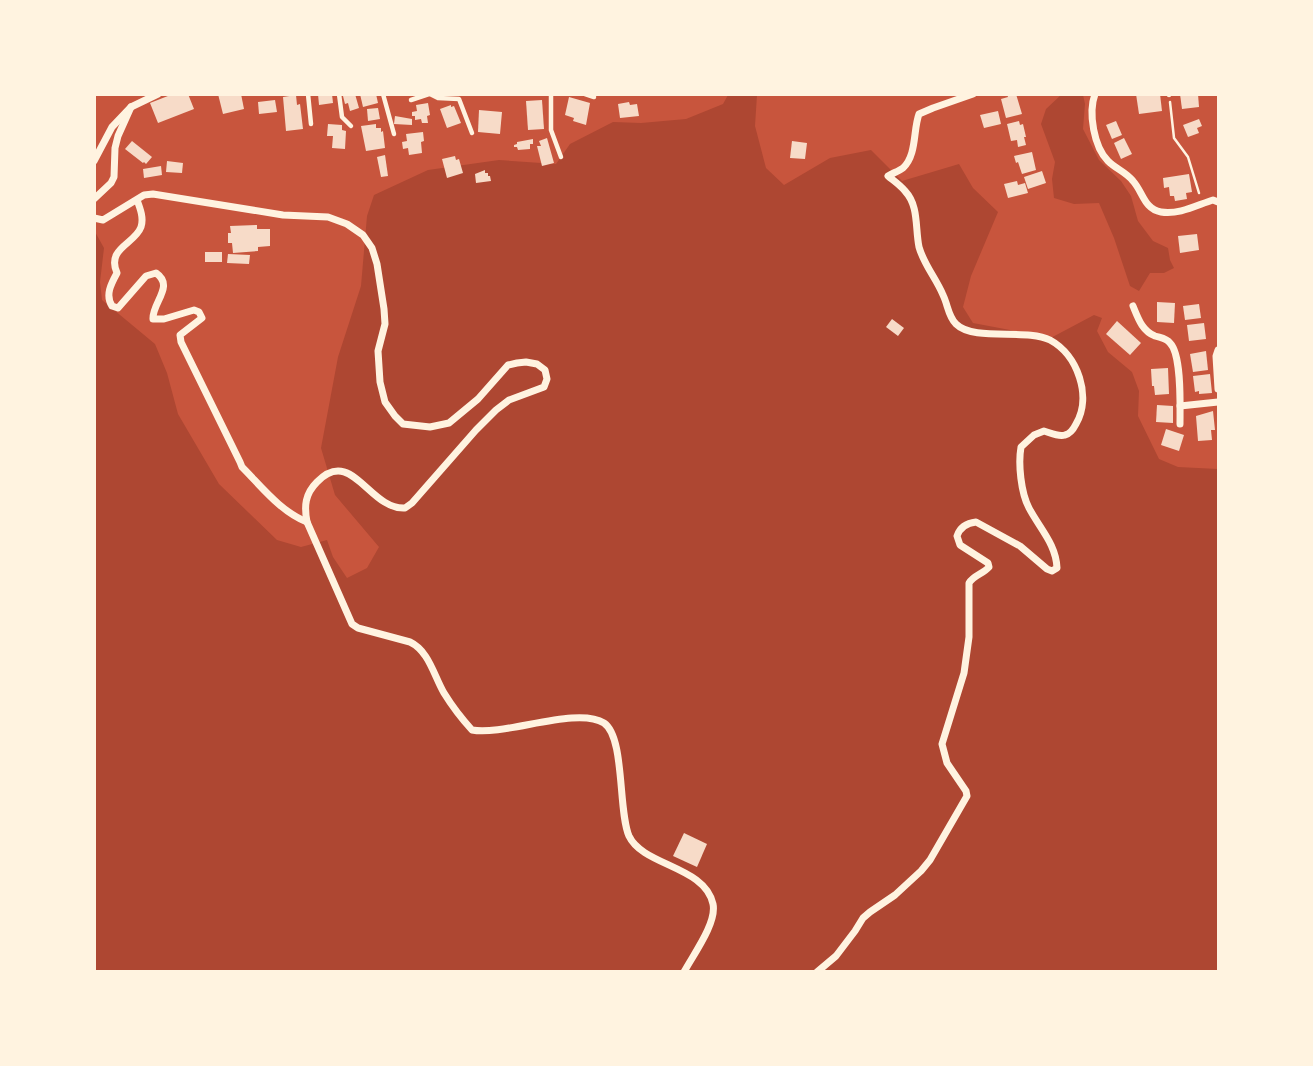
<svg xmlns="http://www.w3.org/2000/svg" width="1313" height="1066" font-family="'Fira Sans',sans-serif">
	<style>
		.green { fill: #ae4732 }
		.building { fill: #f7dbc8 }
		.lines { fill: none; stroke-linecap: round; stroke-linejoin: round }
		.path { stroke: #fff3e0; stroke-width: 2.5 }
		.service { stroke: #fff3e0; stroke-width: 4.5 }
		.minor { stroke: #fff3e0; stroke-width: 7 }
	</style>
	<rect width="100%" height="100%" fill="#c8553d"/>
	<g class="green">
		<polygon points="1062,94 1083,95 1085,104 1083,129 1099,160 1121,181 1131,196 1138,221 1153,241 1168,248 1170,260 1174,268 1164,273 1150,273 1139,291 1130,286 1114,238 1099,203 1074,204 1054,198 1052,179 1055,162 1041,124 1046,109"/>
		<polygon points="728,95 757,95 755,126 766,168 784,185 830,158 871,150 902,181 959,164 973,188 998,212 971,276 963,307 973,323 1010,330 1045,341 1094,315 1102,318 1097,331 1108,352 1132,372 1139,391 1138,416 1159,459 1178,467 1218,469 1218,971 95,971 94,230 104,248 100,282 102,300 155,344 167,373 178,414 219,484 277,540 301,547 327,540 333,557 347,578 367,568 379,547 335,495 321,448 338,357 361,286 367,216 374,195 428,170 499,160 556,164 570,144 613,122 641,123 686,119 723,104"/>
	</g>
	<g class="building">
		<polygon points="173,94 188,94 194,109 158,123 150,103"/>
		<polygon points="218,94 241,94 244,109 223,114"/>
		<polygon points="318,94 332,94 333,103 319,105"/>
		<polygon points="349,94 355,94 359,108 350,111 348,103 345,104 343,96"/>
		<polygon points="360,94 376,94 378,103 363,107"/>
		<polygon points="1007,94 1016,94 1022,114 1006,118 1001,99 1008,97"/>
		<polygon points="1136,94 1160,94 1162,111 1139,114"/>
		<polygon points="1180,94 1198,94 1199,107 1182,109"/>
		<polygon points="296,95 297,105 300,104 303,129 286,131 283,97"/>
		<polygon points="569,97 590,103 586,125 573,121 574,118 565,115"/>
		<polygon points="275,100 277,112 259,114 258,102"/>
		<polygon points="542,100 544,129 528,130 526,101"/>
		<polygon points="629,102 630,105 637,104 639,116 620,118 618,104"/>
		<polygon points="428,103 430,115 427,116 428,123 422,123 421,119 415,120 415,116 412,116 412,112 417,111 416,105"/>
		<polygon points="451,105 451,107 454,106 461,123 447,128 440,109"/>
		<polygon points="378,108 380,119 368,121 367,109"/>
		<polygon points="479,110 502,112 500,134 478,132"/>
		<polygon points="998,111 1001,124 984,128 980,115"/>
		<polygon points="395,116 412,119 412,125 394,124"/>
		<polygon points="1199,119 1202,126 1197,128 1199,133 1188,137 1183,125"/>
		<polygon points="1019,121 1020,125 1023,124 1026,137 1024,137 1026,145 1018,147 1017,140 1011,141 1007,124"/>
		<polygon points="1116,121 1122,135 1112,139 1106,125"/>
		<polygon points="328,124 342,125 342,130 346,131 345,149 332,148 333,136 327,136"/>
		<polygon points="376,124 376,128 381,128 381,132 383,131 385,148 366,151 361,126"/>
		<polygon points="423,132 424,141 421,142 422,153 409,155 408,148 403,149 402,142 407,141 406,134"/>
		<polygon points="547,138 554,163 542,166 537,146 541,146 539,141"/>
		<polygon points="1124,138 1132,154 1121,159 1114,143"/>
		<polygon points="533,139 533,144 530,144 530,149 518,150 517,147 514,147 514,145 517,144 517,142"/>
		<polygon points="132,141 152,157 146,164 144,162 143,163 125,149"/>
		<polygon points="792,141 807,143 805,159 790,158"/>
		<polygon points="1032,152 1036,170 1022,174 1018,162 1016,163 1014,156"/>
		<polygon points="385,155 388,176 381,177 377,157"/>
		<polygon points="455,156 456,160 459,159 463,173 447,178 442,159"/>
		<polygon points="167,161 183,163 182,173 166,172"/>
		<polygon points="161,166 162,175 144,178 143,169"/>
		<polygon points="485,170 485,173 488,173 488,176 490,176 491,181 476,183 475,174"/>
		<polygon points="1042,171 1046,183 1028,189 1024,177"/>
		<polygon points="1189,174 1192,192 1186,193 1187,199 1175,201 1174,196 1170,196 1169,187 1164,188 1163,178"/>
		<polygon points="1017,181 1018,185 1025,183 1028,193 1008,198 1004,184"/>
		<polygon points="257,225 257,229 270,229 270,246 258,247 258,251 233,253 232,243 228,243 228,233 231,233 230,226"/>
		<polygon points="1197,234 1199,250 1180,253 1178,236"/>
		<rect x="205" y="252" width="17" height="10"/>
		<polygon points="228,254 250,255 249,264 227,263"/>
		<polygon points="1157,302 1175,303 1174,323 1157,322"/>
		<polygon points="1199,304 1201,318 1185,320 1183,306"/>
		<polygon points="892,319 904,328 898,336 886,327"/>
		<polygon points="1117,321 1141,343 1130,355 1106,334"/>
		<polygon points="1204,323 1206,339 1189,341 1187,325"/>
		<polygon points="1206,351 1208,370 1193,372 1190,354"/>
		<polygon points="1168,368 1169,394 1155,395 1154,386 1152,386 1151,369"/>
		<polygon points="1210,374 1212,393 1199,394 1199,391 1195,392 1193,376"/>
		<polygon points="1157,405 1173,406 1173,423 1156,422"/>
		<polygon points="1213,411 1215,430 1211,430 1212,440 1198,441 1196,416"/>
		<polygon points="1166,429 1184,435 1179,451 1161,445"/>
		<polygon points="684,833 707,844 697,867 673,856"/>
	</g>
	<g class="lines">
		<polyline class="path" points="1170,102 1174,138 1188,157 1199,193"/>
		<g class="service">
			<polyline points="308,94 311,124"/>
			<polyline points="339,94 342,117 351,126"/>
			<polyline points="383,94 394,134"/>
			<polyline points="430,94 438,98 459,99 472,133"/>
			<polyline points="551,94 551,130 561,157"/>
			<polyline points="585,94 594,97"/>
			<polyline points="1169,94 1169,95"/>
			<polyline points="411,100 429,94"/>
		</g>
		<g class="minor">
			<path d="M1095 94C1088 113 1094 147 1108 161 1116 169 1126 172 1133 181 1143 192 1144 209 1161 212 1179 215 1197 205 1213 200L1218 202"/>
			<polyline points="94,161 112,127 131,107 158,94"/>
			<polyline points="94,199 111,183 114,177 115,148 118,136 131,107"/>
			<path d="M137 200C140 208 144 218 141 227 135 244 106 248 117 273 111 284 105 295 112 306L118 308 146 276 156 273C175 286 152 303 153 319H164L194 310 199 312 202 318 180 335 181 342 240 462 242 467C261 486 281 512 307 522"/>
			<path d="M94 218 103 220 144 195 153 194 283 215 328 217 347 224 363 235 372 248 377 264 384 309 385 324 378 351 380 382 385 402 395 416 403 424 430 427 449 423 478 399 508 365 517 363 526 362 537 364 545 370 547 379 544 387 509 400 496 410 476 430 412 503 405 508C369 510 352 446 317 482 305 494 304 506 307 522L352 624 358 628 410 642C429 651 434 676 444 693 452 706 462 719 472 730 505 736 577 706 604 723 625 737 618 811 629 836 643 866 705 866 713 904 717 923 693 955 684 972"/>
			<path d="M1133 306C1138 318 1142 331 1155 336 1161 338 1166 338 1170 343 1182 355 1180 406 1180 424"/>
			<polyline points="1218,350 1216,356 1218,389"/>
			<polyline points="1180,406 1218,402"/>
			<path d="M817 972 836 956 855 931 863 918 870 912 895 895 921 871 930 860 967 796 966 791 947 763 942 744 964 673 969 637V583C974 575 983 574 989 567L988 563 960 545 957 536C960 527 967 523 976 522L1020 546 1047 569 1052 571 1057 568C1056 544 1040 529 1029 508 1021 493 1018 464 1021 447L1034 435 1044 431C1051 433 1058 437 1065 435 1070 434 1074 428 1076 424 1092 397 1078 355 1050 340 1027 328 974 342 956 324 948 316 948 305 943 295 936 278 924 265 919 247 915 227 919 206 905 191 900 185 894 181 888 176 893 173 899 171 903 168 917 155 913 130 919 114L933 108 973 94"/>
		</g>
	</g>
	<rect width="1313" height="1066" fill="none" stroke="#fff3e0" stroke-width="192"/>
</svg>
